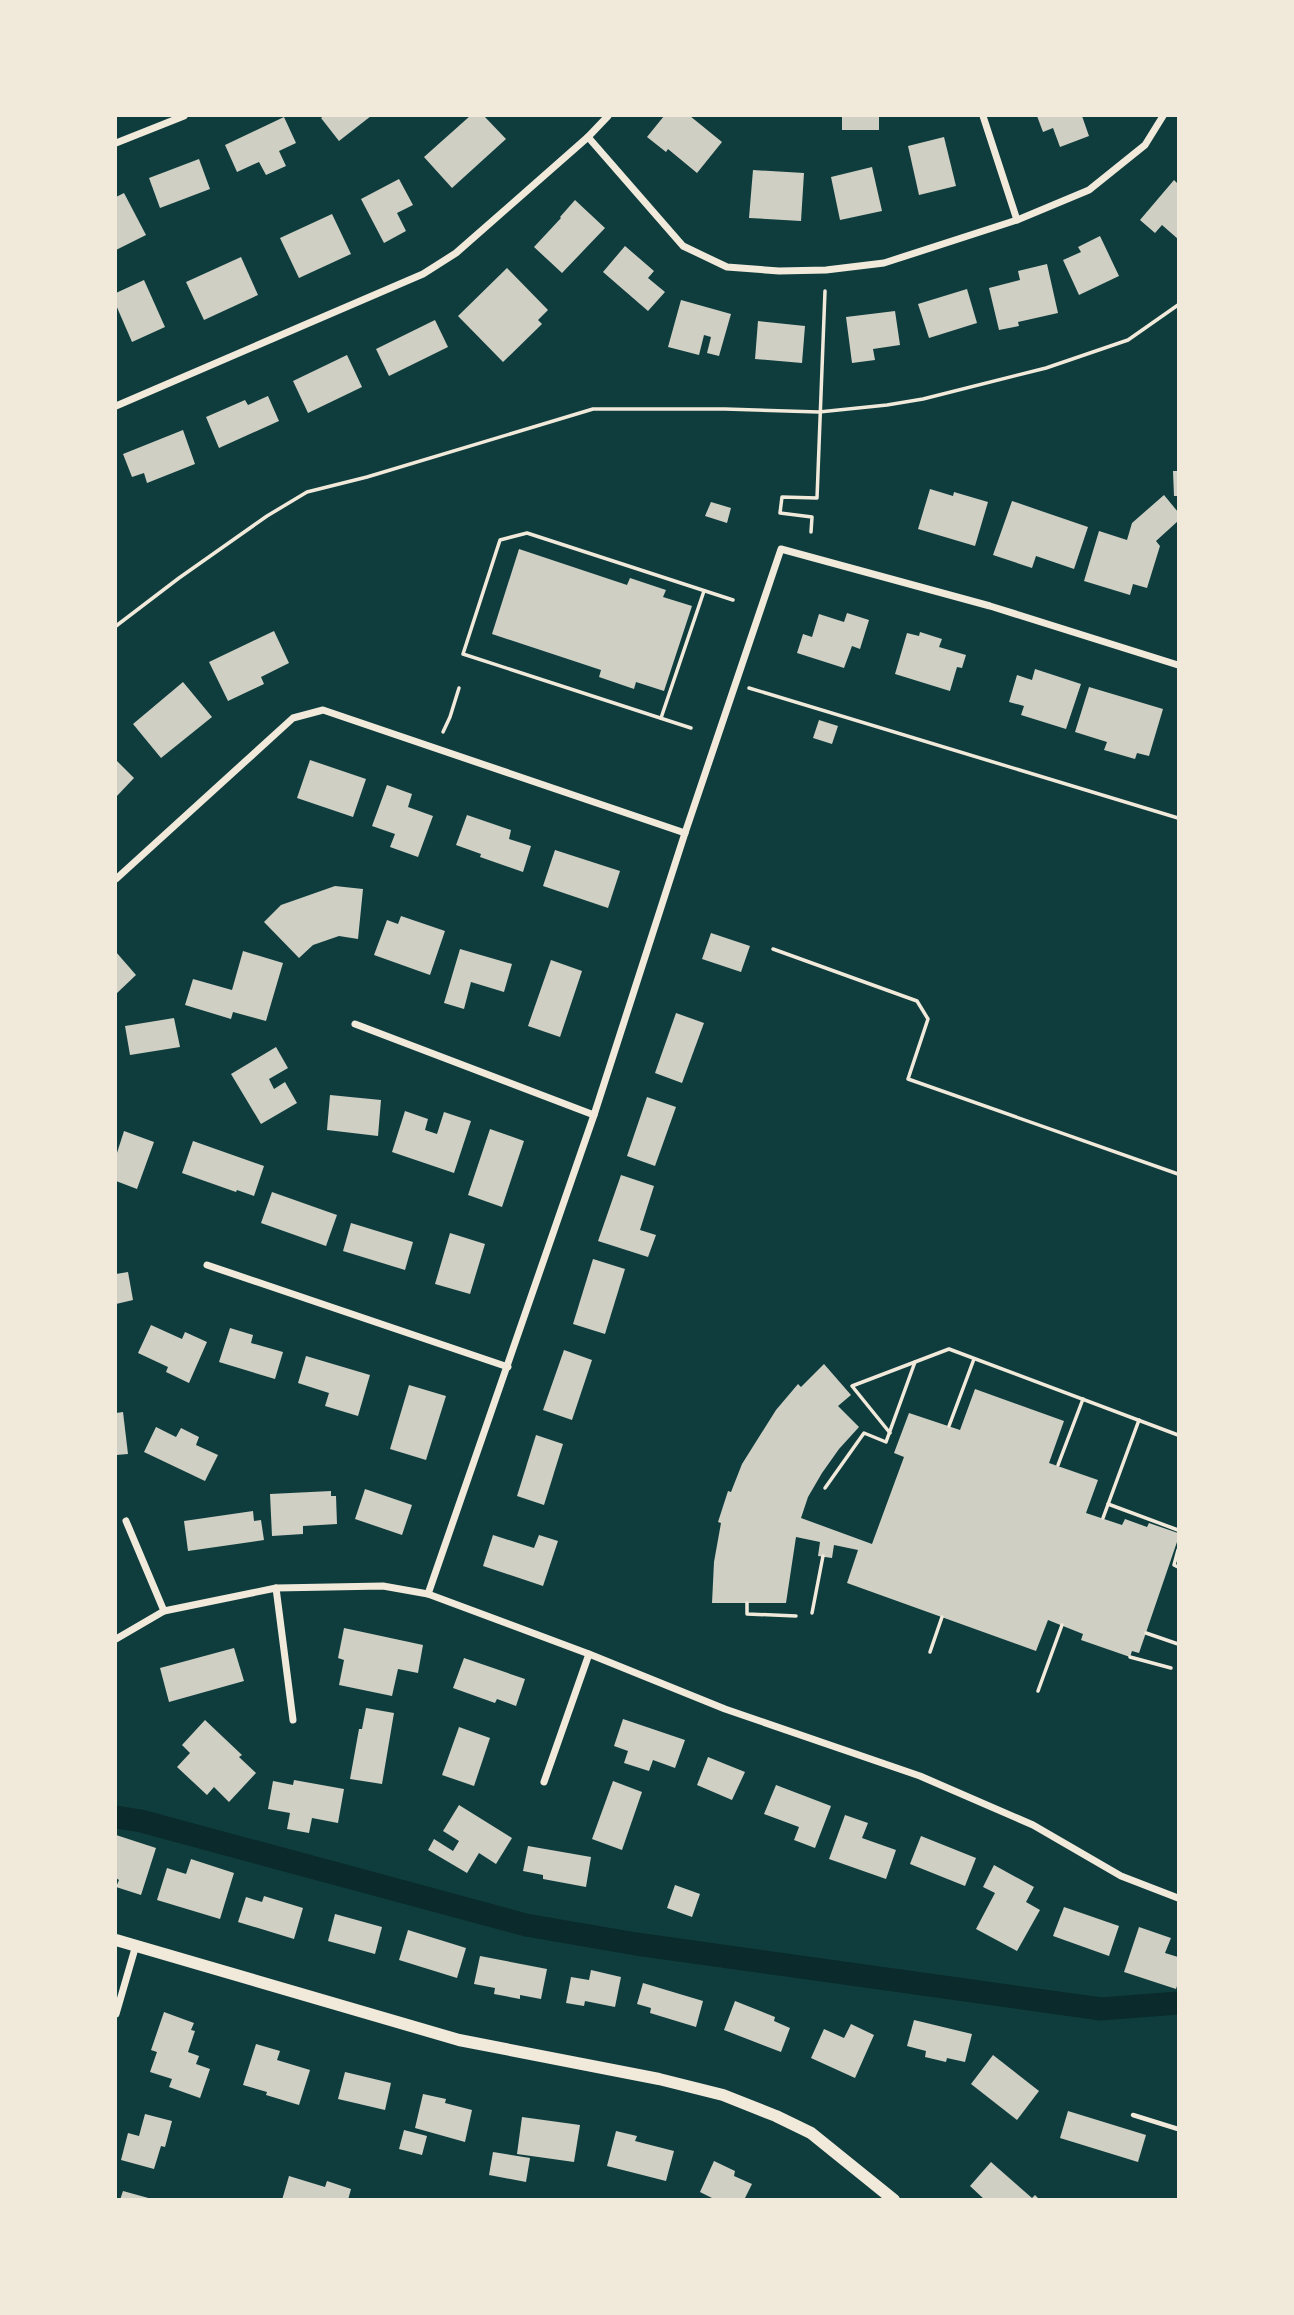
<svg xmlns="http://www.w3.org/2000/svg" width="1294" height="2315" font-family="'DejaVu Sans',sans-serif">
	<style>
		.lines { fill: none; stroke-linecap: round; stroke-linejoin: round }
		.canal { stroke: #0a2a2b; stroke-width: 23 }
		.building { fill: #cfcfc3 }
		.path { stroke: #f1e9da; stroke-width: 3.5 }
		.service { stroke: #f1e9da; stroke-width: 4.5 }
		.minor { stroke: #f1e9da; stroke-width: 7 }
		.tertiary { stroke: #f1e9da; stroke-width: 12 }
	</style>
	<rect width="100%" height="100%" fill="#0f3d3e"/>
	<g class="lines">
		<polyline class="canal" points="116,1817 141,1821 526,1925 636,1944 1101,2009 1178,2003"/>
	</g>
	<g class="building">
		<polygon points="324,116 371,116 339,141 321,118"/>
		<polygon points="470,116 484,116 506,139 452,188 424,157"/>
		<polygon points="664,116 690,116 722,142 697,173 668,149 666,152 647,137"/>
		<rect x="842" y="116" width="37" height="14"/>
		<polygon points="1037,116 1082,116 1089,136 1060,147 1053,128 1043,132"/>
		<polygon points="284,117 296,143 279,151 286,166 266,175 259,162 237,172 225,145"/>
		<polygon points="944,137 956,186 919,195 908,146"/>
		<polygon points="199,159 210,189 160,208 149,178"/>
		<polygon points="872,167 882,211 840,220 831,177"/>
		<polygon points="753,170 804,173 801,221 749,218"/>
		<polygon points="399,179 413,205 397,213 406,231 384,243 361,199"/>
		<polygon points="1174,180 1178,184 1178,239 1162,225 1155,233 1140,220"/>
		<polygon points="124,193 146,235 116,250 116,197"/>
		<polygon points="575,200 605,228 562,273 534,247 561,218 560,217"/>
		<polygon points="332,214 351,254 299,278 280,238"/>
		<polygon points="1100,236 1119,276 1079,295 1063,260 1081,252 1078,247"/>
		<polygon points="625,246 654,271 648,278 665,292 648,311 603,272"/>
		<polygon points="241,257 258,295 204,320 186,282"/>
		<polygon points="1047,264 1058,313 1018,322 1019,326 999,330 989,288 1020,280 1018,271"/>
		<polygon points="507,268 548,310 538,320 542,324 503,362 458,316"/>
		<polygon points="144,280 165,327 132,342 116,305 116,293"/>
		<polygon points="967,289 977,323 929,338 918,304"/>
		<polygon points="681,300 731,314 719,356 707,353 711,337 704,335 699,355 668,347"/>
		<polygon points="895,311 900,345 873,349 875,360 852,363 846,317"/>
		<polygon points="435,320 448,347 389,376 376,349"/>
		<polygon points="758,321 805,326 802,363 755,359"/>
		<polygon points="347,355 362,387 308,413 293,381"/>
		<polygon points="268,396 279,421 219,448 206,417 245,400 248,405"/>
		<polygon points="183,430 195,464 147,483 144,473 132,477 123,454"/>
		<polygon points="1173,471 1178,471 1178,496 1174,496"/>
		<polygon points="930,489 953,496 954,492 988,502 975,546 918,529"/>
		<polygon points="1164,495 1178,512 1178,521 1156,541 1160,546 1147,588 1133,584 1130,595 1084,581 1099,531 1127,540 1132,523"/>
		<polygon points="1012,501 1088,527 1074,569 1036,556 1032,568 993,555"/>
		<polygon points="711,502 731,508 727,523 705,516"/>
		<polygon points="519,549 627,585 630,578 666,590 663,597 692,606 664,691 636,682 634,689 599,677 601,670 492,634"/>
		<polygon points="847,613 869,620 860,649 852,646 844,668 797,653 803,634 812,637 819,614 844,622"/>
		<polygon points="274,631 289,663 261,677 264,684 228,701 209,662"/>
		<polygon points="920,632 942,639 939,647 966,655 962,668 957,667 950,691 895,674 907,633 919,636"/>
		<polygon points="1035,669 1081,684 1066,729 1021,715 1024,706 1009,702 1017,675 1032,680"/>
		<polygon points="183,682 212,717 161,758 133,724"/>
		<polygon points="1089,687 1163,709 1149,756 1137,753 1135,759 1104,750 1107,742 1075,732"/>
		<polygon points="819,720 838,726 832,744 813,738"/>
		<polygon points="116,760 134,778 116,797"/>
		<polygon points="310,760 366,779 353,817 297,798"/>
		<polygon points="387,785 412,794 408,807 433,816 418,857 390,847 395,834 372,826"/>
		<polygon points="467,815 511,830 509,839 531,846 523,872 480,857 481,854 456,845"/>
		<polygon points="555,850 620,871 608,908 543,886"/>
		<polygon points="335,886 363,889 358,939 339,936 313,945 299,958 264,922 281,905"/>
		<polygon points="401,916 445,931 430,975 374,955 387,920 398,924"/>
		<polygon points="711,933 750,946 741,972 702,959"/>
		<polygon points="460,949 512,964 504,992 471,982 464,1009 444,1003"/>
		<polygon points="243,951 283,963 266,1021 233,1012 231,1019 185,1005 193,979 232,990"/>
		<polygon points="116,952 136,975 116,994"/>
		<polygon points="551,960 582,971 560,1037 528,1026"/>
		<polygon points="676,1013 704,1023 682,1083 655,1073"/>
		<polygon points="174,1018 180,1047 130,1055 125,1026"/>
		<polygon points="276,1047 288,1068 269,1079 274,1089 285,1082 297,1103 261,1124 231,1074"/>
		<polygon points="330,1095 381,1100 378,1136 327,1130"/>
		<polygon points="647,1097 676,1107 655,1166 627,1156"/>
		<polygon points="405,1111 428,1119 425,1130 437,1134 444,1112 471,1121 454,1173 392,1152"/>
		<polygon points="490,1129 524,1141 502,1207 468,1195"/>
		<polygon points="124,1131 154,1142 137,1189 116,1181 116,1156"/>
		<polygon points="193,1141 264,1166 254,1196 237,1190 236,1192 182,1173"/>
		<polygon points="621,1175 654,1186 640,1230 656,1235 648,1257 598,1241"/>
		<polygon points="272,1192 337,1215 326,1246 261,1223"/>
		<polygon points="351,1223 413,1242 405,1270 343,1251"/>
		<polygon points="450,1233 485,1244 470,1294 435,1284"/>
		<polygon points="593,1259 625,1269 605,1334 573,1324"/>
		<polygon points="128,1272 133,1300 116,1304 116,1274"/>
		<polygon points="151,1325 182,1339 185,1332 207,1342 189,1383 166,1372 168,1367 138,1353"/>
		<polygon points="230,1328 253,1335 251,1343 283,1352 275,1379 219,1362"/>
		<polygon points="564,1350 592,1360 572,1420 543,1410"/>
		<polygon points="306,1356 370,1375 358,1416 325,1406 329,1393 298,1383"/>
		<polygon points="824,1364 851,1395 838,1406 859,1427 839,1449 822,1473 808,1497 801,1518 872,1544 904,1457 894,1453 909,1413 960,1430 975,1389 1064,1421 1049,1463 1098,1480 1086,1513 1122,1525 1125,1519 1147,1527 1149,1523 1178,1533 1178,1539 1139,1653 1132,1651 1130,1657 1081,1640 1083,1634 1048,1620 1036,1651 847,1583 858,1550 834,1545 832,1558 818,1556 820,1542 796,1537 786,1603 712,1603 714,1562 721,1523 718,1522 728,1491 731,1492 742,1464 776,1410 798,1384 801,1387"/>
		<polygon points="409,1385 446,1396 426,1460 390,1449"/>
		<polygon points="123,1412 128,1454 116,1455 116,1413"/>
		<polygon points="156,1427 176,1437 181,1428 199,1437 196,1445 218,1455 205,1481 144,1452"/>
		<polygon points="536,1435 563,1444 544,1505 517,1496"/>
		<polygon points="365,1489 412,1505 402,1535 355,1519"/>
		<polygon points="331,1491 331,1496 336,1496 337,1524 303,1526 303,1534 272,1536 270,1494"/>
		<polygon points="253,1511 254,1521 261,1520 264,1540 188,1551 184,1521"/>
		<polygon points="493,1535 534,1548 539,1535 558,1541 543,1586 483,1566"/>
		<polygon points="344,1628 423,1645 418,1673 398,1669 392,1696 339,1685 344,1660 338,1658"/>
		<polygon points="234,1648 244,1681 169,1702 160,1668"/>
		<polygon points="464,1658 525,1679 516,1706 497,1699 495,1703 453,1688"/>
		<polygon points="366,1708 394,1713 382,1784 350,1779 359,1729 362,1729"/>
		<polygon points="623,1719 685,1740 675,1768 653,1760 649,1771 624,1763 628,1751 614,1746"/>
		<polygon points="205,1720 242,1755 239,1757 256,1773 229,1802 214,1787 207,1795 177,1767 190,1753 182,1745"/>
		<polygon points="459,1727 490,1738 474,1786 442,1775"/>
		<polygon points="708,1757 745,1772 732,1800 697,1785"/>
		<polygon points="294,1780 344,1789 338,1823 312,1818 309,1833 287,1829 290,1813 268,1809 273,1781 293,1785"/>
		<polygon points="613,1781 642,1792 622,1850 592,1839"/>
		<polygon points="776,1785 831,1806 815,1848 794,1840 799,1827 764,1814"/>
		<polygon points="459,1805 512,1838 496,1864 479,1853 467,1873 428,1850 434,1839 453,1851 459,1841 443,1831"/>
		<polygon points="845,1815 868,1823 862,1838 896,1850 886,1879 829,1859"/>
		<polygon points="116,1835 156,1848 141,1895 116,1887 119,1880 116,1878"/>
		<polygon points="921,1836 976,1858 965,1886 910,1864"/>
		<polygon points="528,1846 591,1857 586,1887 543,1879 543,1875 523,1871"/>
		<polygon points="191,1859 234,1873 220,1919 157,1900 167,1868 186,1874"/>
		<polygon points="994,1865 1034,1887 1026,1902 1040,1910 1017,1951 976,1929 995,1893 983,1887"/>
		<polygon points="675,1885 700,1894 692,1917 667,1908"/>
		<polygon points="264,1896 303,1908 294,1939 238,1922 246,1897 262,1902"/>
		<polygon points="1064,1907 1119,1926 1109,1956 1053,1936"/>
		<polygon points="335,1914 382,1927 375,1954 328,1941"/>
		<polygon points="1139,1927 1171,1938 1165,1953 1178,1957 1178,1983 1176,1989 1124,1972"/>
		<polygon points="408,1930 466,1948 457,1978 399,1960"/>
		<polygon points="480,1956 547,1969 541,1999 520,1995 520,1999 494,1994 495,1988 474,1984"/>
		<polygon points="591,1970 621,1977 615,2007 585,2001 584,2006 566,2003 571,1977 589,1980"/>
		<polygon points="643,1983 703,2001 696,2027 650,2013 651,2008 637,2004"/>
		<polygon points="735,2001 775,2017 774,2021 790,2028 781,2052 724,2030"/>
		<polygon points="164,2012 194,2023 191,2030 195,2031 188,2052 199,2056 196,2064 210,2069 200,2098 169,2087 172,2079 150,2072 157,2052 151,2050"/>
		<polygon points="914,2020 972,2034 965,2062 947,2058 946,2062 925,2057 926,2051 907,2046"/>
		<polygon points="851,2024 874,2035 855,2078 811,2058 824,2029 844,2038"/>
		<polygon points="256,2044 280,2051 277,2060 310,2070 299,2105 266,2095 267,2092 243,2085"/>
		<polygon points="993,2055 1039,2091 1017,2120 971,2084"/>
		<polygon points="345,2072 391,2083 385,2110 338,2099"/>
		<polygon points="423,2094 446,2099 445,2103 472,2110 465,2142 415,2128"/>
		<polygon points="1068,2111 1146,2135 1138,2162 1060,2138"/>
		<polygon points="145,2114 172,2121 165,2147 161,2146 154,2169 121,2160 128,2133 139,2136"/>
		<polygon points="522,2117 580,2125 574,2162 517,2154"/>
		<polygon points="404,2130 427,2136 422,2155 399,2149"/>
		<polygon points="616,2131 637,2136 635,2141 674,2151 666,2181 607,2166"/>
		<polygon points="493,2152 530,2158 526,2182 489,2175"/>
		<polygon points="714,2161 735,2171 734,2176 752,2184 744,2200 716,2200 700,2192"/>
		<polygon points="991,2162 1032,2198 1035,2195 1040,2200 985,2200 970,2186"/>
		<polygon points="289,2176 325,2187 327,2181 351,2189 348,2200 282,2200"/>
		<polygon points="123,2191 152,2199 151,2200 120,2200"/>
	</g>
	<g class="lines">
		<g class="path">
			<polyline points="811,532 812,517 780,513 782,497 817,498 825,291"/>
			<polyline points="116,626 179,578 267,516 307,492 367,477 593,409 725,409 819,412 887,405 923,399 1046,368 1128,340 1178,305"/>
			<polyline points="749,688 1178,818"/>
			<polyline points="661,718 704,591"/>
			<polyline points="691,728 463,654 500,540 527,533 733,600"/>
			<polyline points="443,732 450,717 459,688"/>
			<polyline points="773,949 917,1001 928,1019 908,1079 1178,1174"/>
			<polyline points="949,1426 974,1359"/>
			<polyline points="890,1433 852,1386 949,1349 1178,1435"/>
			<polyline points="1058,1465 1083,1399"/>
			<polyline points="825,1488 864,1433 886,1442 915,1362"/>
			<polyline points="1108,1504 1178,1530"/>
			<polyline points="1103,1518 1139,1420"/>
			<polyline points="1178,1550 1174,1565 1178,1567"/>
			<polyline points="747,1603 747,1614 796,1616"/>
			<polyline points="812,1613 823,1556"/>
			<polyline points="1146,1633 1178,1644"/>
			<polyline points="930,1652 942,1617"/>
			<polyline points="1130,1657 1171,1668"/>
			<polyline points="1038,1691 1062,1625"/>
		</g>
		<polyline class="service" points="1133,2115 1178,2129"/>
		<g class="minor">
			<polyline points="983,116 1017,220"/>
			<polyline points="588,137 683,246 727,267 779,271 826,270 884,263 1017,220 1089,190 1145,145 1163,116"/>
			<polyline points="116,143 184,116"/>
			<polyline points="116,406 423,274 456,253 588,137 608,116"/>
			<polyline points="116,879 293,718 323,710 685,833"/>
			<polyline points="355,1024 594,1115"/>
			<polyline points="207,1265 508,1367"/>
			<polyline points="126,1521 164,1611"/>
			<polyline points="276,1588 293,1720"/>
			<polyline points="428,1594 594,1115 685,833 781,549 990,606 1178,665"/>
			<polyline points="116,1639 164,1611 276,1588 383,1586 428,1594 589,1654 725,1709 920,1776 1033,1825 1121,1876 1178,1898"/>
			<polyline points="544,1782 589,1654"/>
			<polyline points="116,2014 136,1945"/>
		</g>
		<polyline class="tertiary" points="116,1940 459,2040 659,2079 723,2095 776,2116 811,2133 894,2200"/>
	</g>
	<rect width="1294" height="2315" fill="none" stroke="#f1e9da" stroke-width="234"/>
</svg>
